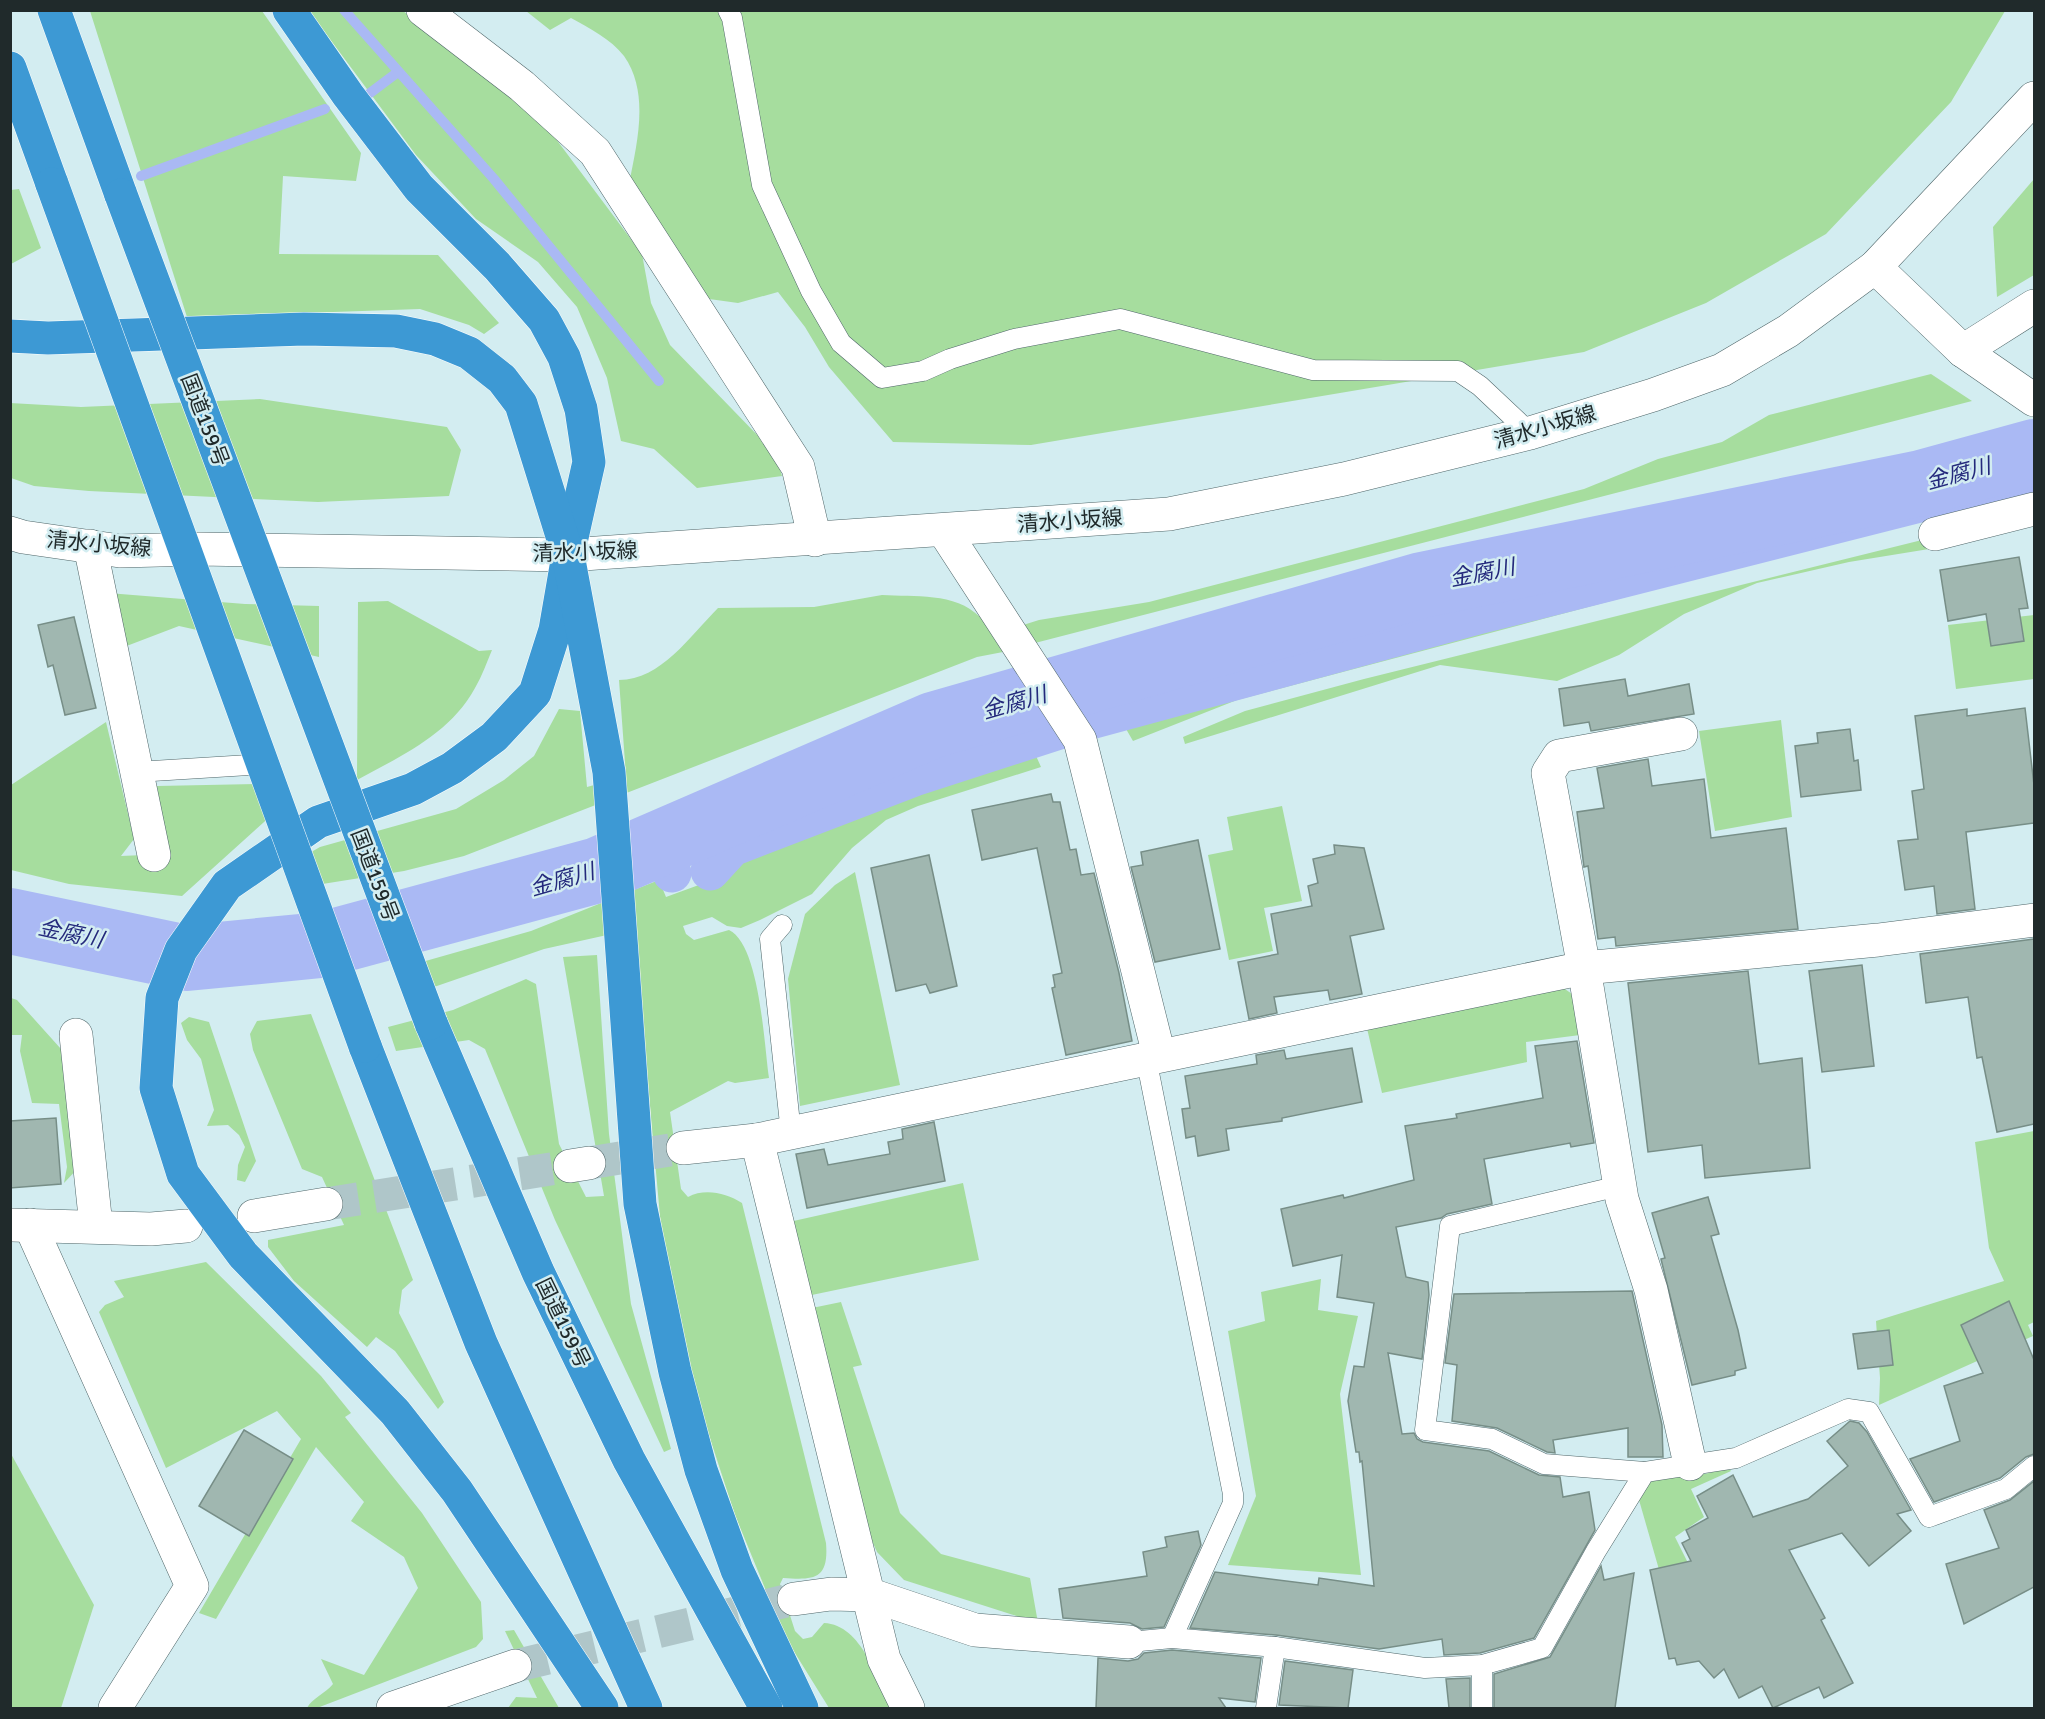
<svg xmlns="http://www.w3.org/2000/svg" width="2045" height="1719" font-family="Signika,'Noto Sans JP',sans-serif">
	<style>
		.green { fill: #a6dd9e }
		.lines { fill: none; stroke-linecap: round; stroke-linejoin: round }
		.stream { stroke: #aab9f4; stroke-width: 10 }
		.canal { stroke: #aab9f4; stroke-width: 39 }
		.river { stroke: #aab9f4; stroke-width: 66 }
		.building { fill: #a0b7b0; stroke: #778e87; stroke-width: 1.5 }
		.street-tunnel { stroke: #afc6c9; stroke-width: 33; stroke-dasharray: 33 16; stroke-linecap: butt }
		.lane-casing { stroke: #4f6669; stroke-width: 21 }
		.street-casing { stroke: #4f6669; stroke-width: 34 }
		.secondary-casing { stroke: #4f6669; stroke-width: 34 }
		.highway-casing { stroke: #fff; stroke-width: 34 }
		.lane { stroke: #fff; stroke-width: 20 }
		.street { stroke: #fff; stroke-width: 33 }
		.secondary { stroke: #fff; stroke-width: 33 }
		.highway { stroke: #3d99d4; stroke-width: 33 }
		.highway-bridge-casing { stroke: #fff; stroke-width: 34; stroke-linecap: butt }
		.highway-bridge { stroke: #3d99d4; stroke-width: 33 }
		.labels { text-anchor: middle; stroke-width: 5; stroke-linejoin: round; paint-order: stroke }
		.street-label { font-size: 21px; fill: #202a2b; stroke: #d3edf1 }
		.water-label { font-size: 22px; font-style: italic; fill: #24297c; stroke: #d3edf1 }
	</style>
	<rect width="100%" height="100%" fill="#d3edf1"/>
	<g class="green">
		<polygon points="90,11 262,11 361,153 356,181 283,176 279,254 438,255 499,323 484,334 469,325 420,309 187,317"/>
		<polygon points="309,11 403,11 512,94 547,127 642,254 651,303 670,345 768,446 776,456 782,476 697,488 654,449 621,441 607,378 577,307 538,262 476,219 416,155"/>
		<path d="M526 11H2005L1951 102 1826 234 1706 303 1584 352 1031 445 893 442 829 367 805 327 778 292 738 303 702 298 629 184C637 143 650 93 624 56 611 39 589 28 571 18L550 30Z"/>
		<polygon points="2034,179 2034,275 1997,297 1993,227"/>
		<polygon points="19,189 41,248 11,264 11,190"/>
		<polygon points="1931,374 1972,401 1035,643 1020,626 1039,620 1149,602 1584,489 1658,459 1722,442 1769,415"/>
		<polygon points="260,399 447,427 461,450 449,496 318,502 89,491 34,486 11,478 10,403 81,407"/>
		<polygon points="2034,477 2034,494 1788,554 1237,700 1133,741 1122,722 1557,600"/>
		<polygon points="1926,539 1929,549 1849,562 1757,583 1684,614 1619,655 1557,681 1440,665 1185,744 1183,737 1245,711 1364,679"/>
		<polygon points="108,593 245,604 319,606 319,657 179,626 124,647"/>
		<path d="M882 595C914 597 955 592 980 617 989 626 995 641 1003 652L977 657 464 856 404 871 291 889 287 866 320 847 456 809 504 780 534 756 559 709 580 711 587 787 626 776 619 680C661 680 690 636 718 608L814 607Z"/>
		<path d="M388 601 479 651 492 650C487 662 482 676 475 688 450 734 401 756 357 780L358 602Z"/>
		<polygon points="2034,615 2034,679 1956,689 1948,625"/>
		<polygon points="1781,720 1792,817 1715,831 1699,731"/>
		<polygon points="106,722 134,839 121,856 167,854 157,786 259,784 273,814 182,896 69,884 11,870 11,785"/>
		<path d="M1033 749 1041 767 918 806 886 820 852 848 812 894 760 920 741 928 727 926 712 917 683 926 686 934 694 940 729 930C760 945 764 1045 769 1078L735 1083 728 1081 670 1112 681 1189 688 1197C705 1188 726 1193 742 1203L826 1543C829 1580 814 1580 783 1578L780 1584 795 1631 803 1639 812 1637 824 1623C862 1625 877 1679 891 1708H829L785 1637 735 1515 690 1377 661 1227 634 929 544 949 434 987 422 962 531 931 659 880 666 897 707 882 735 859 920 783Z"/>
		<polygon points="1282,806 1302,901 1264,908 1273,951 1229,960 1208,855 1233,850 1227,817"/>
		<polygon points="855,872 900,1085 800,1106 788,979 805,914 835,885"/>
		<polygon points="597,955 609,1134 631,1304 671,1449 664,1452 555,1220 485,1049 469,1040 396,1051 388,1027 453,1010 526,979 536,984 559,1144 586,1197 604,1196 563,957"/>
		<polygon points="1562,987 1575,996 1580,1035 1526,1042 1527,1062 1382,1093 1366,1024"/>
		<polygon points="11,998 17,1000 61,1049 79,1167 64,1183 67,1167 59,1104 32,1103 20,1051 22,1035 11,1035"/>
		<polygon points="311,1014 413,1280 402,1290 399,1313 444,1402 438,1409 395,1351 376,1337 367,1347 294,1281 268,1247 268,1240 344,1225 322,1177 302,1169 253,1050 250,1034 257,1021"/>
		<polygon points="189,1017 209,1022 256,1161 245,1182 237,1180 238,1165 245,1147 239,1135 228,1125 207,1126 214,1110 201,1059 187,1040 181,1023"/>
		<polygon points="2034,1131 2034,1322 2028,1325 2033,1336 1879,1405 1880,1378 1876,1321 2004,1281 1989,1248 1975,1142"/>
		<polygon points="963,1183 979,1260 807,1296 789,1222"/>
		<path d="M206 1262 321 1376 351 1413 345 1417 422 1513 481 1602 483 1639 476 1647 317 1708H307C312 1698 325 1694 333 1684L321 1659 364 1675 418 1588 404 1557 351 1521 364 1502 316 1447 216 1619 199 1613 301 1439 277 1411 166 1468 99 1312 105 1305 124 1297 114 1281Z"/>
		<polygon points="1321,1279 1318,1310 1358,1316 1340,1394 1361,1575 1228,1565 1256,1496 1228,1331 1265,1321 1261,1292"/>
		<polygon points="841,1302 862,1365 853,1367 900,1513 941,1554 1030,1578 1038,1623 904,1580 877,1552 860,1514 812,1308"/>
		<polygon points="10,1452 94,1605 61,1708 11,1708"/>
		<path d="M1727 1466 1731 1471 1691 1489 1704 1517 1675 1537 1712 1611 1660 1573 1637 1493C1654 1472 1679 1478 1704 1474 1712 1473 1720 1469 1727 1466Z"/>
		<polygon points="514,1630 559,1708 508,1708 516,1697 537,1698 505,1631"/>
	</g>
	<g class="lines">
		<g class="stream">
			<polyline points="344,10 494,179 659,381"/>
			<polyline points="370,93 398,72"/>
			<polyline points="141,176 325,109"/>
		</g>
		<g class="canal">
			<polyline points="658,844 672,873"/>
			<polyline points="710,871 732,847 914,777 1087,721 1478,615 2034,474"/>
		</g>
		<polyline class="river" points="10,921 187,958 321,945 598,870 933,725 1422,585 1921,483 2034,452"/>
	</g>
	<g class="building">
		<polygon points="2019,557 2028,608 2019,609 2024,641 1991,646 1986,614 1948,621 1940,570"/>
		<polygon points="74,617 96,708 65,715 53,665 48,667 38,625"/>
		<polygon points="1625,679 1628,696 1689,684 1694,714 1591,731 1589,722 1564,726 1559,689"/>
		<polygon points="2025,708 2034,785 2034,823 1966,832 1975,909 1937,914 1934,886 1905,890 1898,841 1918,839 1912,791 1924,789 1915,716 1967,709 1967,716"/>
		<polygon points="1850,729 1854,761 1858,760 1861,790 1801,797 1795,746 1818,743 1817,733"/>
		<polygon points="1648,759 1652,786 1704,779 1711,838 1786,828 1798,929 1616,946 1615,937 1598,939 1588,866 1584,867 1577,812 1604,808 1597,768"/>
		<polygon points="1051,794 1053,802 1060,802 1070,850 1076,849 1081,875 1094,873 1119,973 1132,1041 1066,1055 1052,988 1055,987 1053,975 1062,973 1037,848 982,860 972,810"/>
		<polygon points="1198,840 1220,949 1155,962 1131,867 1143,865 1141,852"/>
		<polygon points="1334,845 1364,848 1384,929 1350,936 1362,994 1330,1000 1328,990 1274,997 1277,1013 1249,1019 1238,962 1278,954 1271,914 1312,906 1308,886 1318,883 1313,859 1335,854"/>
		<polygon points="929,855 957,986 930,993 926,984 896,991 871,868"/>
		<polygon points="2034,939 2034,1124 1997,1132 1982,1057 1977,1058 1968,997 1926,1003 1920,954"/>
		<polygon points="1862,965 1874,1066 1822,1072 1809,971"/>
		<polygon points="1748,971 1759,1064 1802,1058 1810,1168 1705,1178 1702,1145 1648,1152 1628,983"/>
		<polygon points="1577,1041 1594,1143 1571,1147 1570,1143 1484,1159 1492,1204 1447,1214 1441,1218 1396,1227 1406,1277 1428,1282 1429,1295 1422,1359 1388,1353 1402,1434 1414,1433 1417,1439 1423,1442 1489,1451 1539,1475 1560,1477 1563,1497 1589,1492 1595,1530 1534,1638 1480,1653 1444,1655 1442,1639 1379,1649 1276,1635 1190,1628 1215,1572 1318,1585 1319,1578 1374,1586 1362,1461 1360,1462 1359,1452 1356,1452 1348,1401 1354,1366 1364,1367 1374,1303 1337,1297 1342,1255 1293,1266 1281,1209 1343,1195 1344,1198 1414,1180 1405,1126 1457,1118 1456,1114 1543,1098 1535,1046"/>
		<polygon points="1352,1048 1362,1102 1282,1118 1282,1121 1226,1129 1229,1150 1198,1156 1195,1136 1186,1138 1182,1109 1190,1108 1185,1076 1257,1064 1256,1055 1284,1050 1286,1059"/>
		<polygon points="56,1118 61,1184 10,1188 10,1121"/>
		<polygon points="934,1122 945,1181 807,1208 796,1154 824,1149 828,1165 890,1154 888,1142 903,1139 902,1129"/>
		<polygon points="1708,1197 1719,1234 1711,1236 1738,1330 1746,1368 1735,1371 1735,1375 1692,1385 1661,1259 1665,1258 1652,1213"/>
		<polygon points="1632,1291 1662,1425 1663,1457 1628,1457 1628,1428 1553,1440 1555,1453 1547,1452 1497,1428 1452,1421 1457,1365 1445,1363 1454,1294"/>
		<polygon points="2009,1301 2034,1360 2034,1454 2026,1457 2000,1478 1934,1502 1910,1459 1960,1441 1944,1386 1983,1373 1961,1325"/>
		<polygon points="1889,1330 1893,1365 1858,1369 1853,1334"/>
		<polygon points="1850,1421 1859,1423 1867,1432 1911,1510 1897,1514 1911,1531 1869,1566 1842,1533 1789,1550 1825,1618 1821,1620 1853,1683 1824,1698 1819,1687 1773,1708 1762,1686 1739,1698 1724,1669 1714,1678 1699,1661 1677,1665 1675,1658 1669,1659 1650,1570 1691,1561 1682,1543 1690,1539 1686,1530 1708,1518 1697,1496 1733,1475 1753,1517 1808,1499 1848,1466 1827,1441"/>
		<polygon points="244,1430 293,1459 249,1536 199,1506"/>
		<polygon points="2034,1481 2034,1587 1964,1624 1946,1564 1999,1548 1984,1510 2010,1500"/>
		<polygon points="1198,1531 1201,1545 1164,1627 1142,1629 1130,1623 1063,1618 1059,1589 1147,1576 1143,1552 1167,1547 1165,1537"/>
		<polygon points="1601,1566 1604,1580 1634,1573 1615,1708 1494,1708 1494,1674 1550,1657"/>
		<polygon points="1172,1650 1261,1658 1255,1702 1219,1698 1226,1708 1096,1708 1098,1658 1128,1661 1138,1659 1144,1653"/>
		<polygon points="1285,1661 1353,1670 1348,1708 1279,1705"/>
		<polygon points="1470,1678 1470,1708 1449,1708 1446,1679"/>
	</g>
	<g class="lines">
		<g class="street-tunnel">
			<polyline points="589,1163 683,1148"/>
			<polyline points="326,1204 570,1166"/>
			<polyline points="515,1666 794,1599"/>
		</g>
		<g class="lane-casing">
			<g id="lane">
				<polyline points="728,10 732,18 762,185 811,291 841,343 882,378 923,371 950,359 1014,339 1120,319 1313,370 1458,371 1480,386 1530,433"/>
				<polyline points="136,772 249,765"/>
				<polyline points="782,925 770,939 791,1133"/>
				<polyline points="1146,1058 1233,1494 1233,1503 1172,1638"/>
				<polyline points="1619,1186 1450,1226 1425,1430 1492,1439 1544,1464 1645,1472"/>
				<polyline points="1129,1642 1172,1638 1275,1647 1425,1668 1482,1665 1542,1648 1596,1551 1645,1472 1736,1458 1848,1409 1869,1412 1929,1517 2006,1489 2034,1466"/>
				<polyline points="1266,1708 1275,1647"/>
				<polyline points="1482,1708 1482,1665"/>
			</g>
		</g>
		<g class="street-casing">
			<g id="street">
				<polyline points="423,10 522,86 595,152 798,467 815,540"/>
				<polyline points="944,531 1080,740 1159,1055"/>
				<polyline points="1935,534 2034,509"/>
				<polyline points="90,546 154,855"/>
				<polyline points="1681,734 1559,756 1548,773 1584,968 1622,1199 1651,1290 1690,1464"/>
				<polyline points="76,1035 96,1226"/>
				<polyline points="757,1140 1584,968 1878,940 2034,920"/>
				<polyline points="683,1148 757,1140 884,1659 908,1708"/>
				<polyline points="570,1166 589,1163"/>
				<polyline points="254,1216 326,1204"/>
				<polyline points="12,1225 151,1229 186,1226"/>
				<polyline points="30,1225 192,1586 115,1708"/>
				<polyline points="794,1599 831,1594 871,1595 975,1630 1129,1642"/>
				<polyline points="393,1708 515,1666"/>
			</g>
		</g>
		<g class="secondary-casing">
			<g id="secondary">
				<polyline points="1875,267 1963,351 2034,400"/>
				<polyline points="1963,351 2034,306"/>
				<polyline points="10,533 23,537 120,551 199,549 568,555 1169,514 1344,479 1530,433 1653,395 1722,370 1788,331 1875,267 2034,98"/>
			</g>
		</g>
		<g class="highway-casing">
			<g id="highway">
				<polyline points="54,10 121,195"/>
				<polyline points="289,10 348,95 419,188 497,266 544,320 564,357 581,409 589,462 568,555 555,630 535,693 494,737 452,768 413,789 318,822 227,885 181,950 162,998 156,1088 183,1174 243,1255 395,1412 457,1491 602,1708"/>
				<polyline points="10,68 52,184"/>
				<polyline points="10,336 48,338 304,329 396,331 435,339 469,353 502,379 521,404 568,555 609,772 640,1204 675,1372 701,1470 737,1570 802,1708"/>
				<polyline points="431,1023 538,1272 629,1460 766,1708"/>
				<polyline points="365,1046 481,1343 646,1708"/>
			</g>
		</g>
		<use href="#lane" class="lane"/>
		<use href="#street" class="street"/>
		<use href="#secondary" class="secondary"/>
		<use href="#highway" class="highway"/>
		<g class="highway-bridge-casing">
			<g id="highway-bridge">
				<polyline points="52,184 365,1046"/>
				<polyline points="121,195 431,1023"/>
			</g>
		</g>
		<use href="#highway-bridge" class="highway-bridge"/>
	</g>
	<g class="labels">
		<g class="street-label">
			<text transform="translate(205 420) rotate(69)" y="7">国道159号</text>
			<text transform="translate(1545 427) rotate(-16)" y="7">清水小坂線</text>
			<text transform="translate(1070 521) rotate(-4)" y="7">清水小坂線</text>
			<text transform="translate(99 544) rotate(5)" y="7">清水小坂線</text>
			<text transform="translate(585 552) rotate(-2)" y="7">清水小坂線</text>
			<text transform="translate(375 875) rotate(69)" y="7">国道159号</text>
			<text transform="translate(563 1323) rotate(64)" y="7">国道159号</text>
		</g>
		<g class="water-label">
			<text transform="translate(1958 473) rotate(-15)" y="8">金腐川</text>
			<text transform="translate(1482 572) rotate(-11)" y="8">金腐川</text>
			<text transform="translate(1014 702) rotate(-16)" y="8">金腐川</text>
			<text transform="translate(562 879) rotate(-16)" y="8">金腐川</text>
			<text transform="translate(71 933) rotate(12)" y="8">金腐川</text>
		</g>
	</g>
	<rect width="2045" height="1719" fill="none" stroke="#202a2b" stroke-width="24"/>
</svg>
